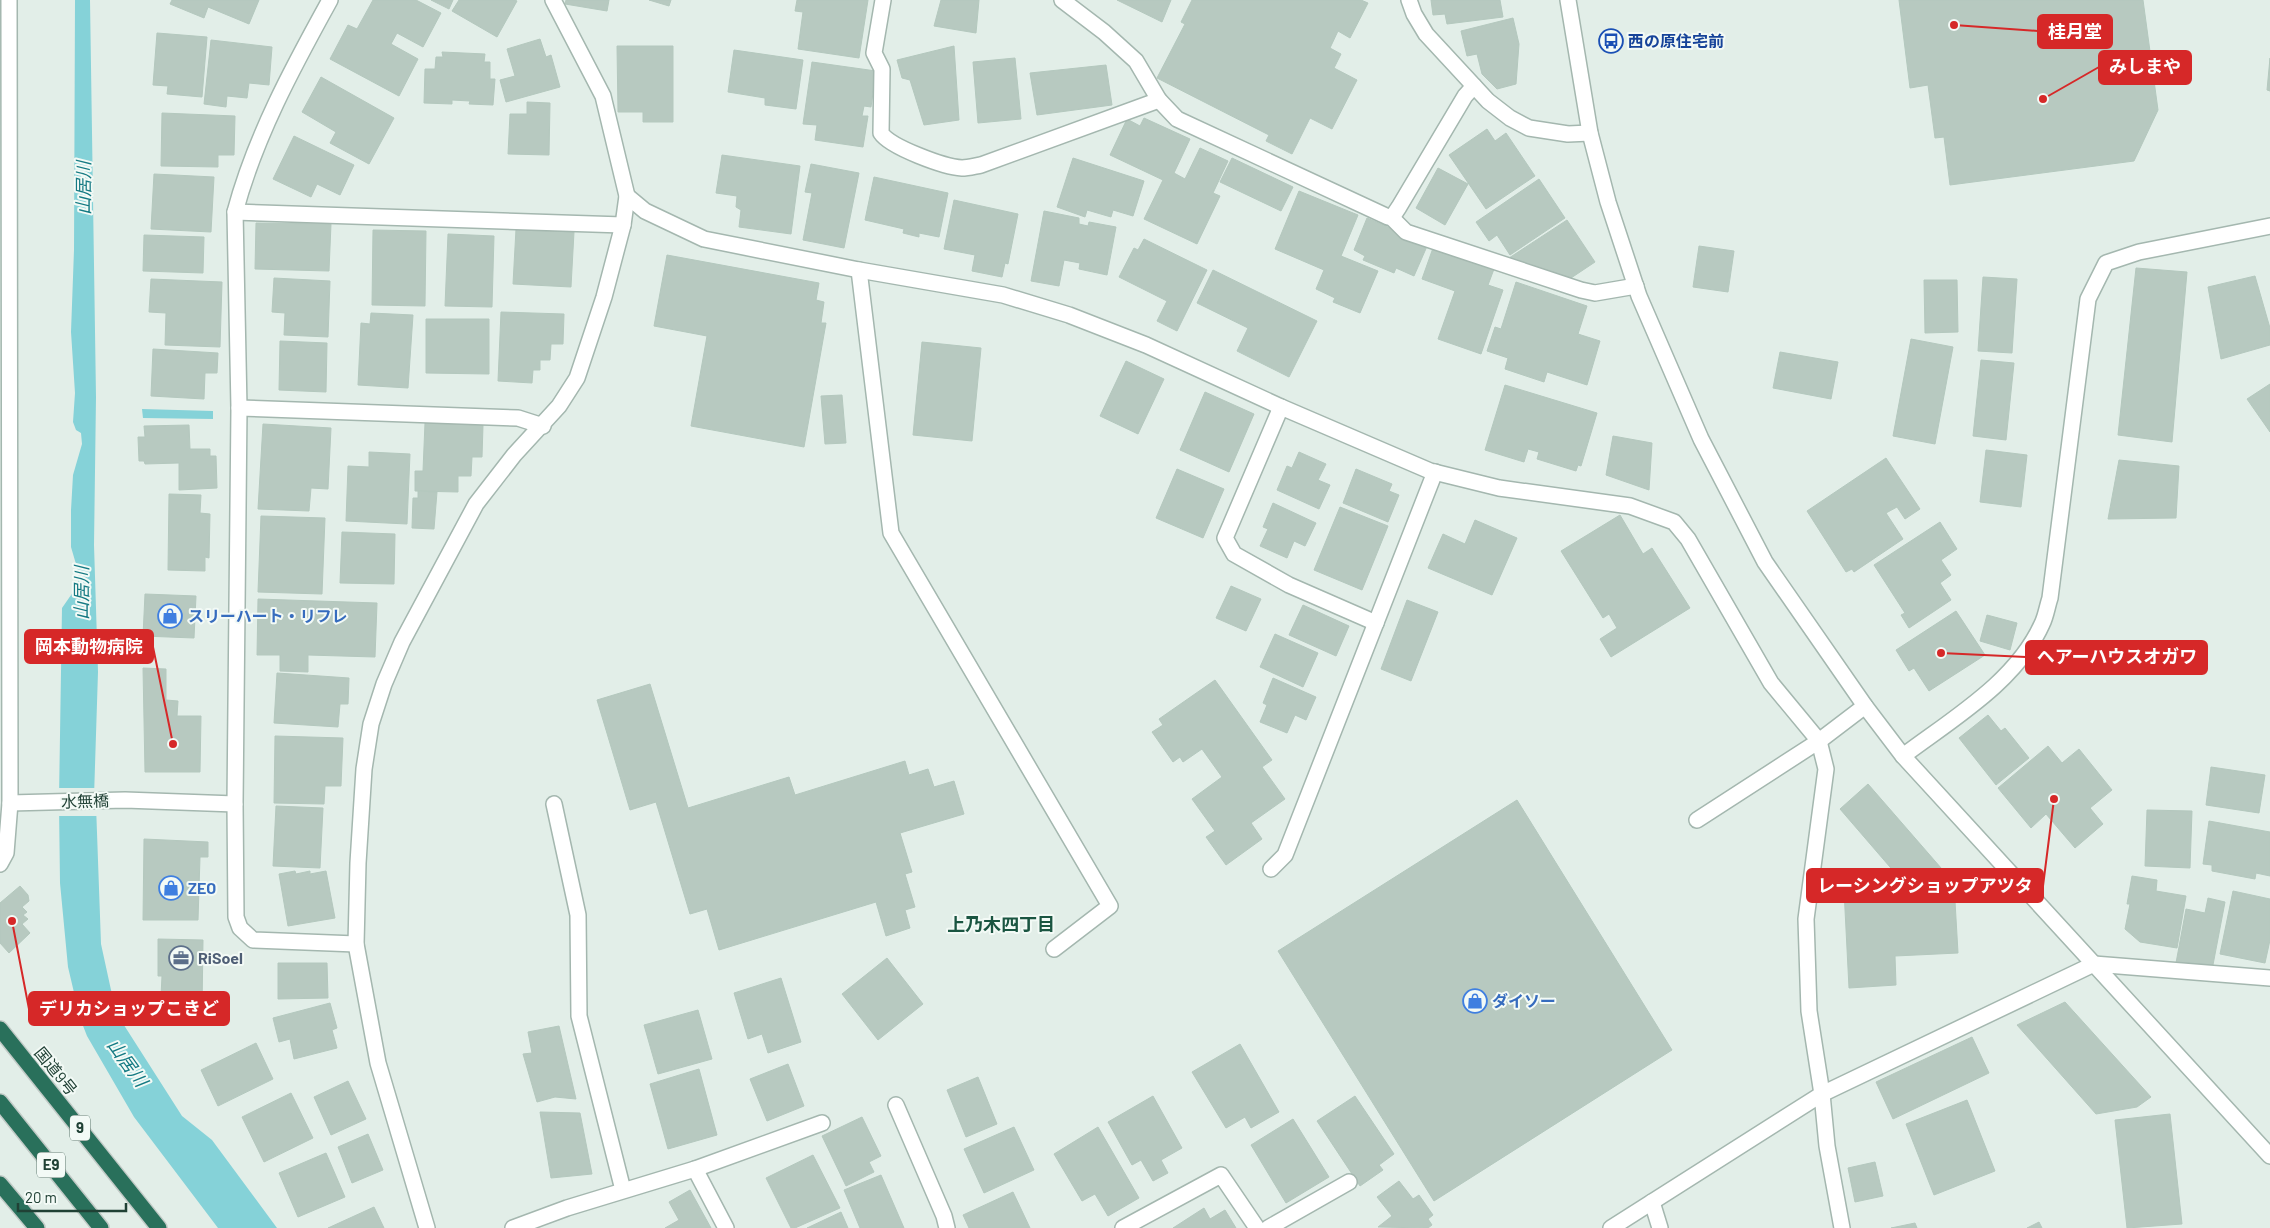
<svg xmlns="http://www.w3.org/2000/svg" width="2270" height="1228" font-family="Barlow,'Noto Sans JP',sans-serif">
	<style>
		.water { fill: #85d2d8 }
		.pier { fill: #e2eee8 }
		.building { fill: #b7c9c0; stroke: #b4c8be }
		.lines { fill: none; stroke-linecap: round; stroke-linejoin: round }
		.minor-casing { stroke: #a4b7af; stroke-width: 18 }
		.highway-casing { stroke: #c1cac6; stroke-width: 18 }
		.minor { stroke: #fff; stroke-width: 15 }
		.highway { stroke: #29705b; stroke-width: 15 }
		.labels { text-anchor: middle; stroke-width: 4; stroke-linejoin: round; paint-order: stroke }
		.shield { fill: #f3faf6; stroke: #5f786f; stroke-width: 1 }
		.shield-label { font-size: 15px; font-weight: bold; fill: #204135 }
		.transit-label { font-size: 16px; font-weight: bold; fill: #164399; stroke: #f3faf6; text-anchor: start }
		.shop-label { font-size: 16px; font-weight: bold; fill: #366cbe; stroke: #f3faf6; text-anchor: start }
		.street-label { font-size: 16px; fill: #204135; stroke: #f3faf6 }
		.service-label { font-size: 16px; font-weight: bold; fill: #4e5e75; stroke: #f3faf6; text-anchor: start }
		.water-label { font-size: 18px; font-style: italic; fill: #147a83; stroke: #f3faf6 }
		.neighbourhood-label { font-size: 18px; font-weight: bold; fill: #1a5541; stroke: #f3faf6 }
		.leader { fill: none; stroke: #d62828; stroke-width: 2 }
		.callout-dot { fill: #d62828; stroke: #f3faf6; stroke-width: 2 }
		.callout { fill: #d62828; stroke: #d62828; stroke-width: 2 }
		.callout-label { font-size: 18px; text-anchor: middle; font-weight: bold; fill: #fff }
	</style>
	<rect width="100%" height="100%" fill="#e2eee8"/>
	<g class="water">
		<polygon points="75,0 90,0 96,397 94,545 98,672 94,797 59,799 62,608 78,585 78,571 71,547 71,510 73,475 82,444 81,433 76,430 73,422 75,393 71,332 74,250"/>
		<polygon points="142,409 213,411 213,419 143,418"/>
		<polygon points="59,805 96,805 101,944 111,990 122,1022 182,1116 212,1140 277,1228 218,1228 134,1117 87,1036 80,1018 68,967 60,883"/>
	</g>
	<g class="pier">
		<polygon points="56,788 97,788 97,797 56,800"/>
		<rect x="57" y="805" width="42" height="11"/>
	</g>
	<g class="building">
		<polygon points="172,0 259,0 249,24 208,7 204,18 170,4"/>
		<polygon points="373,0 416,0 441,13 423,47 397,33 391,44 418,59 399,96 330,59 348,25 357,29"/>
		<polygon points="431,0 453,0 449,9"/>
		<polygon points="459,0 515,0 517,1 497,37 452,11"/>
		<polygon points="566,0 609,0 607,11 565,4"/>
		<polygon points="649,0 671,0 669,6"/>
		<polygon points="797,0 868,0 859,58 798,49 803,12 795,11"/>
		<polygon points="941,0 979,0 976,33 934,26"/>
		<polygon points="1117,0 1171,0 1162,22"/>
		<polygon points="1192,0 1361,0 1368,3 1350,38 1338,31 1330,48 1341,54 1334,68 1357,80 1332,129 1310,118 1292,154 1266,141 1269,135 1157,78 1185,24 1181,22"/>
		<polygon points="1431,0 1500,0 1503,17 1447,24 1445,14 1433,15"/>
		<polygon points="1899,0 2143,0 2158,110 2134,161 1950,185 1944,137 1935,138 1928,85 1910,88"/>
		<polygon points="1513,18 1519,44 1516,84 1497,89 1482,74 1477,54 1467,56 1461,31"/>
		<polygon points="157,33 207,37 202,97 167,94 168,86 153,85"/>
		<polygon points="540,39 546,57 551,55 560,87 506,102 500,80 515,76 507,49"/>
		<polygon points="211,40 272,47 269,85 249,83 247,98 227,96 226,107 204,104"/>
		<polygon points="617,46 673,46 673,122 643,122 643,112 618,112"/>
		<polygon points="954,46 959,120 924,125 910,80 902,78 897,60"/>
		<polygon points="734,50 803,60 796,109 765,105 765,98 728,92"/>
		<polygon points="442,52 485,54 484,62 490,62 490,79 495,79 493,105 469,104 470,101 452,100 452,104 424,103 425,69 435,69 436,57 443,57"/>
		<polygon points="1015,58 1021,119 978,123 973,62"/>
		<polygon points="2270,58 2270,91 2267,90"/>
		<polygon points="812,62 876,71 871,107 864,106 862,116 868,116 863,147 815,140 817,125 803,124"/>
		<polygon points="1106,65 1112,105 1037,115 1030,73"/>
		<polygon points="321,77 394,118 369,164 330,143 336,132 302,112"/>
		<polygon points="527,102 550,103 549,155 508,154 510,114 527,114"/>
		<polygon points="162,113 235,116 234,155 218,155 218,167 161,166"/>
		<polygon points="1144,118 1190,139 1174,173 1185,179 1200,148 1228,161 1213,193 1220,196 1197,244 1144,219 1163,180 1110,155 1127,119 1140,126"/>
		<polygon points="1487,129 1495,141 1506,133 1535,176 1486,209 1449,155"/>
		<polygon points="294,136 354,165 340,195 317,184 311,197 273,179"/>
		<polygon points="722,155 800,166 791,234 739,227 741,210 736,207 737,196 716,193"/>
		<polygon points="1073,158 1144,181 1133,216 1113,210 1111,217 1087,210 1085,217 1057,207"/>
		<polygon points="1232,158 1293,187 1281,211 1220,182"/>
		<polygon points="811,164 859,173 844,248 803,240 812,193 805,192"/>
		<polygon points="1438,168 1468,184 1445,225 1416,208"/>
		<polygon points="154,174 214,177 211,232 151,229"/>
		<polygon points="874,177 948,193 939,237 919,233 919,237 903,233 904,229 865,220"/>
		<polygon points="1539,179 1565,218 1510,255 1497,235 1489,241 1476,222"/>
		<polygon points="1299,191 1358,215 1341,256 1378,271 1360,313 1333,302 1335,298 1316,289 1324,270 1275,249"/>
		<polygon points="954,200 1018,214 1008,264 1005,263 1002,277 972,271 975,255 944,249"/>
		<polygon points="1044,211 1079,218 1079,224 1088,226 1089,222 1116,227 1107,275 1079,269 1080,263 1064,260 1059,286 1031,281"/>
		<polygon points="1367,218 1428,244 1414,276 1396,268 1394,273 1363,260 1365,256 1354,250"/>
		<polygon points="1567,220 1595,262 1571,278 1509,258"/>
		<polygon points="256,223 331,224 329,271 255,269"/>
		<polygon points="516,229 574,232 571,287 513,284"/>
		<polygon points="373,230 426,231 425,306 372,305"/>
		<polygon points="448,234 494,236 492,307 445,306"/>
		<polygon points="144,235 204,237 203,273 143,271"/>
		<polygon points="1144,239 1207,270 1177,331 1157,321 1167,301 1119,277 1134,248 1138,250"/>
		<polygon points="1699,246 1734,251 1728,292 1693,287"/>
		<polygon points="1433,248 1494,269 1488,285 1503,290 1481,354 1438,339 1455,291 1422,279"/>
		<polygon points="667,255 819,283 816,300 824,302 821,323 826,323 804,447 691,426 707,336 654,326"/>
		<polygon points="2136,268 2187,272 2172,442 2118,435"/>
		<polygon points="1213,270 1317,321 1289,377 1237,351 1248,328 1197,303"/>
		<polygon points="2255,276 2270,328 2270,345 2221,359 2208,287"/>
		<polygon points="1983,277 2017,279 2012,353 1978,351"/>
		<polygon points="274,278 330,281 328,337 284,335 285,313 272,312"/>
		<polygon points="151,279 222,282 220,347 165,345 166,313 149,312"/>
		<polygon points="1924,280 1957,280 1958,332 1925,333"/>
		<polygon points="1516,282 1587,306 1578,334 1600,341 1587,385 1547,372 1544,382 1505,369 1508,358 1487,351 1495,327 1501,329"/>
		<polygon points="501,312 564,314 563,344 551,344 550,360 540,360 540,370 533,370 532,383 498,381"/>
		<polygon points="371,313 413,315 408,388 358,385 361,323 370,324"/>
		<polygon points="426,319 489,319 489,374 426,373"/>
		<polygon points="1911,339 1953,347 1935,444 1893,436"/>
		<polygon points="280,341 327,343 326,392 279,390"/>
		<polygon points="922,342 981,348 972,441 913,435"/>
		<polygon points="153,349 218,353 217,373 205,373 204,399 151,396"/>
		<polygon points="1780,352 1838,362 1831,399 1773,388"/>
		<polygon points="1981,360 2014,363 2006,440 1973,436"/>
		<polygon points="1126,361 1164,379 1138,434 1100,416"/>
		<polygon points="2270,384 2270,432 2247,399"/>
		<polygon points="1505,385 1597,413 1581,466 1578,465 1576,471 1537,459 1539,452 1528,449 1524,462 1485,450"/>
		<polygon points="1205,392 1254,414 1229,472 1180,450"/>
		<polygon points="842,395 846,443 825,444 821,396"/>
		<polygon points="425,423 483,425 482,457 472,457 471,476 458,476 458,492 415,491 415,471 423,471"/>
		<polygon points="263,424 331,428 328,489 311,488 309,511 258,509"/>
		<polygon points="189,425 190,449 210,449 210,456 216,456 217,488 179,490 179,463 145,464 144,461 139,461 138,437 145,437 144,426"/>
		<polygon points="1613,436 1652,443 1649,490 1606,475"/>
		<polygon points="1986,450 2027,455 2021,507 1980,502"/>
		<polygon points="369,452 410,454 407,524 346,521 348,466 369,467"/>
		<polygon points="1299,452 1326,464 1318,480 1330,485 1319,509 1277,490 1287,466 1292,468"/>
		<polygon points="1886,458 1920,509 1905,519 1897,507 1886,513 1903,539 1854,572 1852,569 1846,572 1807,511"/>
		<polygon points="2119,460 2179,466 2176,518 2108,519"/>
		<polygon points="1177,469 1224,489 1203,538 1156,518"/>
		<polygon points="1356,469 1392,484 1389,491 1399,495 1388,522 1343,503"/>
		<polygon points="418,491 437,492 434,529 412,528 413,498 418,498"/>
		<polygon points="169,494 201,495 200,513 210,514 209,558 205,557 205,571 168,570"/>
		<polygon points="1273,503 1316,523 1305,546 1294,541 1287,558 1260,546 1268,529 1263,527"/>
		<polygon points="1340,507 1388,526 1362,590 1314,570"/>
		<polygon points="1620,515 1643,554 1652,548 1690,608 1611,657 1600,639 1617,628 1609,614 1603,618 1561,551"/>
		<polygon points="261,516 325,518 322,594 258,592"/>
		<polygon points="1475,520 1517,538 1492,595 1428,568 1443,534 1465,544"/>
		<polygon points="1940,522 1957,549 1941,560 1951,575 1940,583 1951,600 1909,628 1901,615 1905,613 1874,565"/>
		<polygon points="342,532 395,534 394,584 340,583"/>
		<polygon points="1231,586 1261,599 1246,631 1216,618"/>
		<polygon points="145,594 196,596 194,638 143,636"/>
		<polygon points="258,599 377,603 375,657 308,655 308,672 280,671 280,655 257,655"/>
		<polygon points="1407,600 1438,612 1411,681 1381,669"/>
		<polygon points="1303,605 1349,626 1336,656 1289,635"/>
		<polygon points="1956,611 1985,655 1929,691 1914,668 1909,671 1896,650"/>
		<polygon points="1987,615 2017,623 2010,650 1980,641"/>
		<polygon points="1275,634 1318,653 1303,687 1260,667"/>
		<polygon points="143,668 166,669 166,700 178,701 177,716 201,716 200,772 145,772"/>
		<polygon points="277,673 349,678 348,704 340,704 338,727 274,723"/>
		<polygon points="1273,678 1316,697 1306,720 1295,715 1287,733 1260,722 1267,705 1263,703"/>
		<polygon points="1215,680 1272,760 1262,767 1285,799 1251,823 1262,839 1226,865 1206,837 1215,831 1192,799 1222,777 1202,749 1183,762 1180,757 1173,762 1152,732 1163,725 1159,719"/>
		<polygon points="650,684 688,808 789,777 795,795 905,761 909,775 928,769 934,787 954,781 964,814 900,833 912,872 905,874 915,907 905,910 910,928 886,936 876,902 719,950 707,909 690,914 656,802 630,810 597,700"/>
		<polygon points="1988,715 2001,731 2005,728 2029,758 1996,785 1959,738"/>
		<polygon points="275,736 343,738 341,786 325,786 324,804 274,803"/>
		<polygon points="2048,746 2062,763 2079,749 2112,790 2090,808 2103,824 2075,848 2046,814 2031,828 1998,788"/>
		<polygon points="2211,767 2265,775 2259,813 2206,805"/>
		<polygon points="1868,784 1948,876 1896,874 1840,809"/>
		<polygon points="1517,800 1672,1050 1434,1201 1278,951"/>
		<polygon points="276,806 323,808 320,868 273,866"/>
		<polygon points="2147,810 2192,811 2190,868 2145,866"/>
		<polygon points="2209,821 2270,832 2270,876 2256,873 2255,879 2212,871 2212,865 2203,864"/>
		<polygon points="144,839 208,842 208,857 200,857 198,920 143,920"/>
		<polygon points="295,871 296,874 310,871 310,874 326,871 335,918 288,926 279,874"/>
		<polygon points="2132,876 2157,880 2156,891 2186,896 2177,948 2140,942 2125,929 2130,904 2127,904"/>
		<polygon points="1954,884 1958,953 1895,956 1896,985 1849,988 1844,890"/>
		<polygon points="20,886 28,895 29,901 22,907 27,912 23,915 28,919 22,924 30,933 9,953 0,943 0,903"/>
		<polygon points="2233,891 2270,899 2270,940 2265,963 2220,954"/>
		<polygon points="2208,898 2225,902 2212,970 2176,963 2186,909 2205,913"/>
		<polygon points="158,939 203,940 202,1009 167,1009 168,996 161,996 162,976 158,976"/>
		<polygon points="887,958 923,1004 878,1040 842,994"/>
		<polygon points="278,963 327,963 328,998 278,999"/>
		<polygon points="781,978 801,1042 768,1053 762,1034 748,1039 734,993"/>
		<polygon points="2065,1002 2151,1097 2137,1107 2096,1114 2017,1025"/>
		<polygon points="330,1003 337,1028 332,1030 337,1048 294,1059 290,1039 279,1042 273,1018"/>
		<polygon points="698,1010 712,1059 658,1074 644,1025"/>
		<polygon points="559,1026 576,1099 555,1097 537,1102 523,1054 532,1053 528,1032"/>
		<polygon points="1972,1037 1989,1073 1893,1119 1876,1082"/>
		<polygon points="256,1043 273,1079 218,1106 201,1070"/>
		<polygon points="1240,1044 1279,1112 1251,1128 1245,1117 1226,1128 1192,1072"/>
		<polygon points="788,1064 804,1106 767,1121 750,1079"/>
		<polygon points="699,1069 717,1135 668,1149 650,1084"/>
		<polygon points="978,1077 997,1124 966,1137 947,1090"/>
		<polygon points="348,1081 366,1119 331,1135 314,1097"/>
		<polygon points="291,1093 313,1138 264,1162 242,1117"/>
		<polygon points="1153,1096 1182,1148 1161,1160 1168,1173 1153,1181 1141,1160 1132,1165 1108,1122"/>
		<polygon points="1355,1096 1394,1154 1379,1165 1383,1170 1360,1186 1317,1121"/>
		<polygon points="1967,1100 1995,1171 1934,1195 1906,1124"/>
		<polygon points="540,1112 580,1113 592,1174 551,1178"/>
		<polygon points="2170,1114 2182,1224 2127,1228 2115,1120"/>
		<polygon points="862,1117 881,1156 869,1162 874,1172 846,1186 822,1136"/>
		<polygon points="1293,1119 1329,1177 1286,1203 1251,1145"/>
		<polygon points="1014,1127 1034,1170 984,1193 964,1149"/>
		<polygon points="1098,1127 1139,1198 1108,1216 1095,1194 1082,1201 1054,1154"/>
		<polygon points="368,1134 383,1170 352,1183 338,1147"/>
		<polygon points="326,1153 345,1197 298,1217 279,1173"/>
		<polygon points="813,1155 840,1208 795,1228 791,1228 766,1178"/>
		<polygon points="1875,1162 1883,1196 1855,1202 1848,1168"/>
		<polygon points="881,1175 904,1228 860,1228 844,1190"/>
		<polygon points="1399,1181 1413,1199 1419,1195 1433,1215 1428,1219 1432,1225 1428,1228 1378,1227 1392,1216 1377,1197"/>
		<polygon points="690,1190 711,1228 665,1228 679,1220 669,1202"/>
		<polygon points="1013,1192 1030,1228 969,1228 963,1215"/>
		<polygon points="374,1207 384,1228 328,1228"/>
		<polygon points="1204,1208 1210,1219 1225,1210 1236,1228 1173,1228"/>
		<polygon points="841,1212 848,1228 807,1228"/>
		<polygon points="2039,1222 2042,1228 2027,1228"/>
		<polygon points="1915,1223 1917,1228 1891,1228"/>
	</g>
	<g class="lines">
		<g class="minor-casing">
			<g id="minor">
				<path d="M330 0C293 67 255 137 235 212L239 408 235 804 236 917 240 928 253 940 356 944"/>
				<path d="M883 0 874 53 882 69 881 133C890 147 944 167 962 168 968 168 975 166 981 165L1159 100"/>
				<polyline points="1062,0 1104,32 1136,61 1159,100 1177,119 1388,217 1393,216 1399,207 1465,96 1474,86"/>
				<polyline points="1409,0 1414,14 1426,34 1488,101 1510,118 1529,128 1568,134 1590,133"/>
				<polyline points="1568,0 1590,133 1608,202 1639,296 1701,439 1765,562 1865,706 1903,756 2270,1156"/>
				<polyline points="627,196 645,211 704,239 859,270 1003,295 1069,315 1146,345 1281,407 1430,471 1499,488 1630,506 1674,522 1688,539 1771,683 1819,741 1865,706"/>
				<polyline points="235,212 623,225"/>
				<polyline points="1391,217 1406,232 1581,290 1595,293 1636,286"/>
				<polyline points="859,270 891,533 1110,906 1054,949"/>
				<polyline points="1281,407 1225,538 1234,554 1289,585 1376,623"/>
				<polyline points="239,408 518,418 543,426"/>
				<path d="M1903 756C1952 719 2016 682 2042 624 2046 616 2047 607 2050 598L2088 299 2106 263 2139 252 2270 226"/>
				<polyline points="10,803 125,800 235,804"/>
				<polyline points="554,804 578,915 579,1016 623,1190"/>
				<polyline points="1697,820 1819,741 1826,769 1806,919 1809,1011 1822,1094 1827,1146 1842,1228"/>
				<polyline points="0,864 6,853 10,803 9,0"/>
				<polyline points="1271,869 1285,855 1435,472"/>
				<polyline points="896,1105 944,1216 947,1228"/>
				<polyline points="695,1169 726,1228"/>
				<polyline points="1652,1202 1660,1228"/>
				<polyline points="427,1228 378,1063 356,944 358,863 364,769 371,724 384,684 402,642 476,504 514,455 559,406 577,378 604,297 623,225 627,196 603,96 553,0"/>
				<polyline points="513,1228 567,1208 695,1169 822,1123"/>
				<polyline points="1123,1228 1221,1175 1257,1228"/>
				<polyline points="1268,1228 1349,1182"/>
				<polyline points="1611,1228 1822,1094 2094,964 2270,978"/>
			</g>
		</g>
		<g class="highway-casing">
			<g id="highway">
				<polyline points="0,1029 159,1228"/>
				<polyline points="0,1102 101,1228"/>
				<polyline points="0,1184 37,1228"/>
			</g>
		</g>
		<use href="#minor" class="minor"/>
		<use href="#highway" class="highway"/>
	</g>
	<defs>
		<g id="bus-ring" transform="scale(1.25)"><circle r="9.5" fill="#f3faf6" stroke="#1a4fb4" stroke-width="1.5"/><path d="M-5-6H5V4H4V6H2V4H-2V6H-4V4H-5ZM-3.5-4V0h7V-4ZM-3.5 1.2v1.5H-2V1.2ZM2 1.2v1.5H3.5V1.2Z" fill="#1a4fb4"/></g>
		<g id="shop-ring" transform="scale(1.25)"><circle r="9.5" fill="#f3faf6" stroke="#3f7fe0" stroke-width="1.5"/><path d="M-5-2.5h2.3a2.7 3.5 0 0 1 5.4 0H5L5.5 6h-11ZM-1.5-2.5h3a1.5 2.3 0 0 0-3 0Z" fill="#3f7fe0"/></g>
		<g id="office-ring" transform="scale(1.25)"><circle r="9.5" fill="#f3faf6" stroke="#5c6f8a" stroke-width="1.5"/><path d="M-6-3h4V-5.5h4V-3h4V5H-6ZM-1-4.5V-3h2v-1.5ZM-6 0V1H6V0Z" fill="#5c6f8a"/></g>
	</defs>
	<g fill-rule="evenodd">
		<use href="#bus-ring" x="1611" y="41"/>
		<use href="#shop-ring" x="170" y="616"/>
		<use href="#shop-ring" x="171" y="888"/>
		<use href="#office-ring" x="181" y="958"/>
		<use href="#shop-ring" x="1475" y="1001"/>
	</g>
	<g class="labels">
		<g class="shield">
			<rect x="70" y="1115.5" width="20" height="25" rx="4"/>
			<rect x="37" y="1152.5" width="28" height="25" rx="4"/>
		</g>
		<g class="shield-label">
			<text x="80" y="1133">9</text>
			<text x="51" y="1170">E9</text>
		</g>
		<g class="transit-label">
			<text x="1628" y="47">西の原住宅前</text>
		</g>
		<g class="shop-label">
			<text x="188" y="622">スリーハート・リフレ</text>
			<text x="188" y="894">ZEO</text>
			<text x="1492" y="1007">ダイソー</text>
		</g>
		<g class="street-label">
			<text transform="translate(85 801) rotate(-2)" y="6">水無橋</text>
			<text transform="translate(56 1071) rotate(51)" y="6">国道9号</text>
		</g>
		<g class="service-label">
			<text x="198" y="964">RiSoel</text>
		</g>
		<g class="water-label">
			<text transform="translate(84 188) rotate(-90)" y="6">山居川</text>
			<text transform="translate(82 593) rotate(-90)" y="6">山居川</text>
			<text transform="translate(127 1063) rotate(54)" y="6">山居川</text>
		</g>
		<g class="neighbourhood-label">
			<text x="1001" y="931">上乃木四丁目</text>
		</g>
	</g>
	<path class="leader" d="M1954 25L2038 31M2043 99L2099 67M173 744L153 647M1941 653L2026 657M2054 799L2043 886M12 921L29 1009"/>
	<g class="callout-dot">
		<circle cx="1954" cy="25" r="5"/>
		<circle cx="2043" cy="99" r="5"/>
		<circle cx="173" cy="744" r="5"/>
		<circle cx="1941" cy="653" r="5"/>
		<circle cx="2054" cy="799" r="5"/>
		<circle cx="12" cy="921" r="5"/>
	</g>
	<g class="callout">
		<rect x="2038" y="15" width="74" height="33" rx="5"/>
		<rect x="2099" y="51" width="92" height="33" rx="5"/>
		<rect x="25" y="630" width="128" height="33" rx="5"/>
		<rect x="2026" y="641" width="181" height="33" rx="5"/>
		<rect x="1807" y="869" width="236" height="33" rx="5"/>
		<rect x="29" y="992" width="200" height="33" rx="5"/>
	</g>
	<g class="callout-label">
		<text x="2075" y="38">桂月堂</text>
		<text x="2145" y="73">みしまや</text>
		<text x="89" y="653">岡本動物病院</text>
		<text x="2117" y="663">ヘアーハウスオガワ</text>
		<text x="1925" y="892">レーシングショップアツタ</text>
		<text x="129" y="1015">デリカショップこきど</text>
	</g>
	<path d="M18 1203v8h108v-8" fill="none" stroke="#204135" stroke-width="2.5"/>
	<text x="25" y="1203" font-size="15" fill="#204135" stroke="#f3faf6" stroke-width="4" paint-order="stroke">20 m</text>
</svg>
